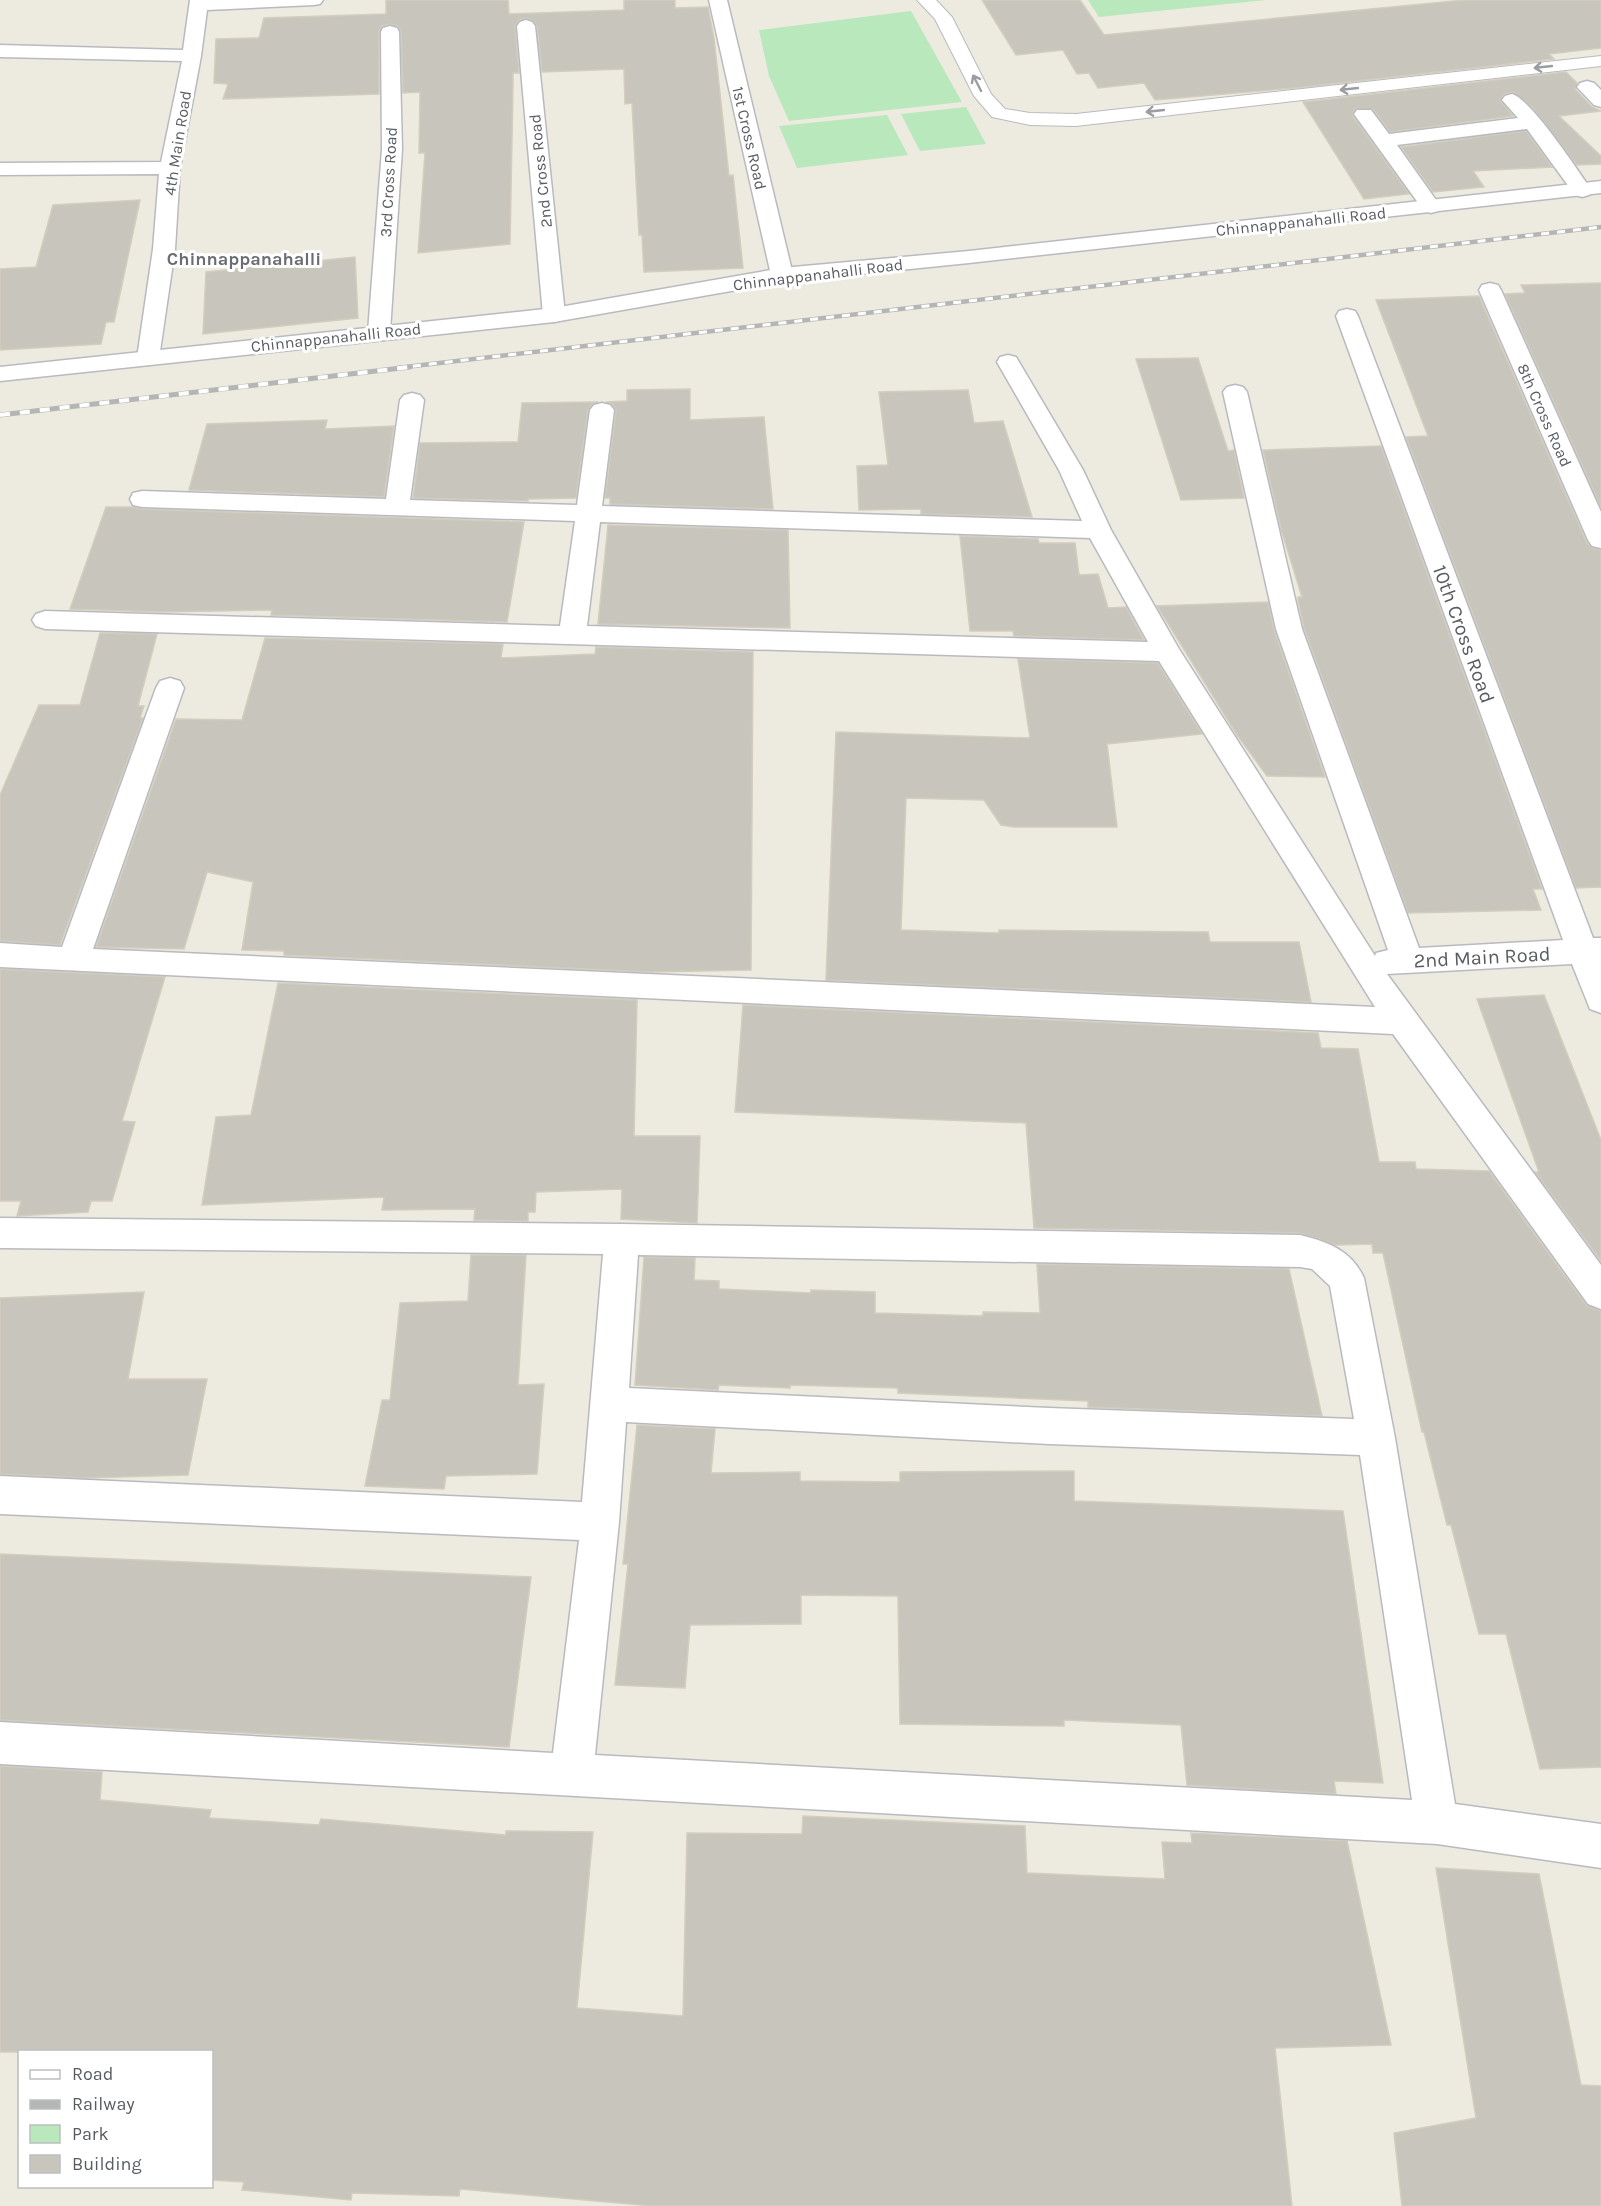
<svg xmlns="http://www.w3.org/2000/svg" width="1601" height="2206" font-family="Karla,sans-serif">
	<style>
		.green { fill: #b8e8bc }
		.building { fill: #c8c5bc; stroke: #d2cdbd; stroke-width: 1.5 }
		.lines { fill: none; stroke-linecap: round; stroke-linejoin: round }
		.service-casing { stroke: #b8bac0; stroke-width: 2 }
		.minor-casing { stroke: #b8bac0; stroke-width: 3 }
		.tertiary-casing { stroke: #b8bac0; stroke-width: 3 }
		.service { fill: #fff; fill-rule: evenodd }
		.minor { fill: #fff; fill-rule: evenodd }
		.tertiary { fill: #fff; fill-rule: evenodd }
		.rail-far1-casing { stroke: #b4b5b5; stroke-width: 4.5 }
		.rail-casing { stroke: #b4b5b5; stroke-width: 5 }
		.rail-far1 { stroke: #fff; stroke-width: 3; stroke-dasharray: 8; stroke-linecap: butt }
		.rail { stroke: #fff; stroke-width: 4; stroke-dasharray: 10; stroke-linecap: butt }
		.oneway { stroke: #9b9da1 }
		.labels { text-anchor: middle; stroke-width: 6; stroke-linejoin: round; paint-order: stroke }
		.far-street-label { font-size: 16px; fill: #585c62; stroke: #fff }
		.far-neighbourhood-label { font-size: 18px; font-weight: bold; fill: #696e74; stroke: #fff }
		.street-label { font-size: 20px; fill: #585c62; stroke: #fff }
	</style>
	<rect width="100%" height="100%" fill="#edebdf"/>
	<g class="green">
		<polygon points="1088,0 1266,0 1099,17"/>
		<polygon points="911,11 962,102 789,121 769,76 759,30"/>
		<polygon points="966,107 986,144 920,151 901,114"/>
		<polygon points="887,115 908,155 797,168 779,126"/>
	</g>
	<g class="building">
		<polygon points="386,0 508,0 509,14 624,10 624,0 675,0 675,8 708,7 714,38 729,176 733,175 743,268 644,272 642,235 639,235 632,103 625,104 624,69 542,72 537,26 534,21 527,18 519,20 515,26 519,73 513,73 513,84 510,244 418,253 425,153 419,153 420,92 403,93 401,32 398,26 389,24 382,26 379,31 379,94 223,99 228,84 214,83 216,39 259,38 264,18 386,14"/>
		<polygon points="982,0 1080,0 1104,35 1464,0 1601,0 1601,48 1549,54 1554,59 1294,88 1155,100 1144,83 1098,88 1089,73 1077,74 1063,50 1016,55"/>
		<polygon points="1566,72 1577,83 1575,89 1592,107 1601,111 1559,116 1601,156 1601,164 1577,165 1532,107 1513,92 1504,94 1500,100 1513,116 1390,132 1373,109 1355,109 1352,115 1409,194 1364,199 1303,102"/>
		<polygon points="1526,131 1552,167 1473,171 1484,187 1433,192 1401,147"/>
		<polygon points="140,200 114,322 106,322 101,344 0,350 0,269 36,267 53,205"/>
		<polygon points="355,257 358,318 203,334 206,272"/>
		<polygon points="1601,283 1601,507 1505,294 1525,293 1521,285"/>
		<polygon points="1479,296 1586,541 1592,548 1601,550 1601,887 1576,888 1406,437 1428,436 1376,300"/>
		<polygon points="1198,358 1228,451 1234,450 1244,498 1181,500 1136,359"/>
		<polygon points="690,389 690,420 764,417 773,509 610,504 610,498 605,498 616,410 612,404 606,402 627,401 627,390"/>
		<polygon points="968,390 974,423 1003,421 1032,517 921,514 921,509 859,510 857,466 888,465 879,392"/>
		<polygon points="598,402 592,404 588,410 576,498 528,499 528,501 413,498 420,443 518,442 522,403"/>
		<polygon points="327,420 325,429 394,426 384,497 189,490 207,424"/>
		<polygon points="1381,446 1542,889 1533,889 1541,910 1408,913 1304,628 1298,600 1298,597 1302,597 1281,529 1263,450"/>
		<polygon points="106,507 132,507 142,509 524,522 507,622 271,615 272,610 162,612 70,609"/>
		<polygon points="608,525 788,530 790,628 598,624"/>
		<polygon points="960,536 1038,539 1039,543 1075,543 1079,575 1098,574 1108,608 1126,607 1144,640 1014,636 1013,631 970,631"/>
		<polygon points="1268,602 1274,630 1325,777 1267,776 1237,735 1157,606"/>
		<polygon points="100,633 157,634 138,706 144,706 140,718 143,718 60,945 0,941 0,795 39,705 80,705"/>
		<polygon points="265,638 503,644 501,658 595,654 596,647 753,652 751,970 651,972 284,955 284,951 242,950 253,882 207,872 184,949 96,947 176,719 242,720"/>
		<polygon points="1018,659 1158,663 1202,734 1107,744 1117,827 1014,827 1001,825 984,800 906,798 901,930 999,933 999,930 1208,932 1210,942 1299,942 1311,1002 826,980 836,732 1030,738"/>
		<polygon points="0,969 165,977 122,1121 135,1122 112,1201 91,1201 88,1212 17,1216 21,1201 0,1201"/>
		<polygon points="278,983 637,1000 634,1136 700,1136 697,1223 621,1219 622,1189 536,1192 535,1212 528,1212 528,1221 474,1220 475,1209 382,1210 384,1197 202,1205 216,1117 251,1115"/>
		<polygon points="1544,995 1601,1140 1601,1261 1535,1172 1539,1172 1477,999"/>
		<polygon points="743,1005 1318,1033 1321,1048 1358,1049 1379,1162 1415,1162 1416,1169 1489,1171 1586,1305 1601,1311 1601,1767 1540,1769 1506,1634 1479,1634 1451,1525 1447,1525 1424,1432 1422,1432 1383,1253 1373,1253 1372,1244 1336,1245 1300,1233 1034,1228 1026,1123 735,1112"/>
		<polygon points="471,1255 526,1255 518,1385 544,1384 537,1474 446,1476 444,1489 365,1486 382,1400 390,1400 400,1303 468,1301"/>
		<polygon points="644,1257 695,1258 694,1280 719,1281 719,1289 811,1293 811,1290 875,1292 875,1313 983,1316 983,1312 1040,1313 1037,1264 1289,1269 1322,1416 1088,1407 1088,1401 898,1393 898,1388 790,1385 790,1388 719,1385 718,1390 635,1385"/>
		<polygon points="144,1292 128,1379 207,1379 188,1475 84,1478 0,1474 0,1298"/>
		<polygon points="637,1425 715,1429 711,1473 800,1472 800,1481 900,1482 900,1472 1074,1471 1074,1501 1343,1511 1383,1783 1334,1781 1336,1794 1187,1785 1181,1725 1064,1720 1064,1726 900,1724 898,1596 801,1595 801,1624 690,1625 685,1688 615,1685 628,1564 623,1564"/>
		<polygon points="0,1554 531,1577 509,1747 0,1720"/>
		<polygon points="0,1766 102,1772 100,1800 211,1810 209,1818 319,1825 321,1819 506,1835 506,1831 593,1832 577,2008 683,2016 687,1833 802,1834 803,1816 1025,1826 1027,1873 1165,1879 1162,1842 1192,1843 1191,1833 1347,1841 1391,2045 1275,2048 1292,2206 653,2206 460,2189 459,2196 352,2193 351,2200 242,2190 244,2182 212,2180 212,2052 0,2052"/>
		<polygon points="1436,1868 1539,1874 1581,2085 1601,2086 1601,2206 1402,2206 1394,2133 1476,2118"/>
	</g>
	<g class="lines">
		<g class="service-casing">
			<polygon id="service" points="917,0 936,0 952,17 991,94 1005,109 1030,113 1076,114 1601,56 1601,66 1076,126 1030,125 992,117 974,96 935,19"/>
		</g>
		<g class="minor-casing">
			<g id="minor">
				<polygon points="190,0 323,0 320,4 314,5 207,10 201,56 180,168 175,249 159,358 156,363 148,365 140,363 137,358 153,249 159,174 0,175 0,163 161,162 182,61 0,57 0,45 183,50"/>
				<polygon points="709,0 727,0 793,275 790,280 782,282 774,280 771,275"/>
				<polygon points="526,20 532,22 535,26 565,315 562,320 554,322 546,320 543,315 517,26 520,22"/>
				<polygon points="390,26 397,28 399,32 402,149 390,332 387,337 379,339 371,337 368,332 382,149 381,32 383,28"/>
				<polygon points="1587,81 1594,83 1601,90 1601,107 1594,105 1577,87 1580,83"/>
				<path d="M1512 94C1531 99 1579 172 1592 191L1589 195 1582 197 1575 195 1527 129 1397 145 1441 207 1438 211 1431 213 1424 211 1354 114 1357 110H1371L1389 134 1518 118 1502 100 1505 96Z"/>
				<polygon points="1490,283 1498,285 1501,290 1601,512 1601,548 1592,546 1588,540 1479,290 1482,285"/>
				<path d="M1347 309 1355 311 1358 316 1593 938H1601V1013L1590 1009 1572 964 1387 974 1601 1265V1309L1588 1304 1393 1034 0 967V943L62 947 156 688 160 681 170 678 180 681 184 688 93 949 1375 1007 1159 661 45 629 36 626 32 620 36 614 45 611 560 626 575 521 142 507 133 505 130 499 133 493 142 491 386 499 400 400 404 395 412 393 420 395 424 400 410 500 577 505 590 410 594 405 602 403 610 405 614 410 602 506 1082 521 1059 470 997 362 1000 357 1008 355 1016 357 1019 362 1083 470 1111 530 1179 649 1375 956 1376 953 1388 950 1276 629 1223 392 1227 387 1235 385 1243 387 1247 392 1302 629 1419 948 1563 940 1336 316 1339 311ZM600 522 1090 538 1148 642 587 626Z"/>
				<path d="M0 1218 622 1224 1300 1235C1328 1242 1351 1250 1364 1278L1395 1438 1455 1804 1601 1824V1868L1437 1844 0 1764V1722L553 1753 579 1540 0 1514V1476L582 1502 603 1254 0 1248ZM638 1255 1300 1267 1312 1269 1330 1286 1354 1419 1049 1408 629 1388ZM626 1422 1049 1444 1360 1455 1412 1800 595 1755 619 1522Z"/>
			</g>
		</g>
		<g class="tertiary-casing">
			<polygon id="tertiary" points="1601,181 1601,193 969,263 782,282 554,322 0,381 0,367 554,308 782,268 969,251"/>
		</g>
		<use href="#service" class="service"/>
		<use href="#minor" class="minor"/>
		<use href="#tertiary" class="tertiary"/>
		<g class="rail-far1-casing">
			<polyline id="rail-far1" points="397,368 1601,227"/>
		</g>
		<g class="rail-casing">
			<polyline id="rail" points="0,415 410,367"/>
		</g>
		<use href="#rail-far1" class="rail-far1"/>
		<use href="#rail" class="rail"/>
	</g>
	<defs><path id="oneway-shaft" d="M-6 0H5M1.5-3L5.5 0L1.5 3" fill="none" stroke-width="1.6" stroke-linecap="round" stroke-linejoin="round" transform="scale(1.5)"/></defs>
	<g class="oneway">
		<use href="#oneway-shaft" transform="translate(1543 67) rotate(174)"/>
		<use href="#oneway-shaft" transform="translate(977 83) rotate(-117)"/>
		<use href="#oneway-shaft" transform="translate(1349 89) rotate(174)"/>
		<use href="#oneway-shaft" transform="translate(1155 111) rotate(174)"/>
	</g>
	<g class="labels">
		<g class="far-street-label">
			<text transform="translate(750 138) rotate(77)" y="6">1st Cross Road</text>
			<text transform="translate(177 143) rotate(-81)" y="6">4th Main Road</text>
			<text transform="translate(540 171) rotate(-96)" y="6">2nd Cross Road</text>
			<text transform="translate(388 182) rotate(-87)" y="6">3rd Cross Road</text>
			<text transform="translate(1301 221) rotate(-6)" y="6">Chinnappanahalli Road</text>
			<text transform="translate(818 274) rotate(-7)" y="6">Chinnappanahalli Road</text>
			<text transform="translate(336 337) rotate(-6)" y="6">Chinnappanahalli Road</text>
			<text transform="translate(1545 415) rotate(66)" y="6">8th Cross Road</text>
		</g>
		<g class="far-neighbourhood-label">
			<text x="244" y="265">Chinnappanahalli</text>
		</g>
		<g class="street-label">
			<text transform="translate(1464 634) rotate(70)" y="7">10th Cross Road</text>
			<text transform="translate(1482 957) rotate(-3)" y="7">2nd Main Road</text>
		</g>
	</g>
	<rect x="18" y="2050" width="195" height="138" fill="#ffffff" stroke="#bcbec0" stroke-width="1.5"/>
	<rect x="30" y="2070" width="30" height="9" fill="#ffffff" stroke="#bcbec0" stroke-width="1.5"/>
	<text x="72" y="2080" font-size="18" fill="#585c62">Road</text>
	<rect x="30" y="2100" width="30" height="9" fill="#b4b5b5" stroke="#bcbec0" stroke-width="1.5"/>
	<text x="72" y="2110" font-size="18" fill="#585c62">Railway</text>
	<rect x="30" y="2125" width="30" height="18" fill="#b8e8bc" stroke="#bcbec0" stroke-width="1.5"/>
	<text x="72" y="2140" font-size="18" fill="#585c62">Park</text>
	<rect x="30" y="2155" width="30" height="18" fill="#c8c5bc" stroke="#bcbec0" stroke-width="1.5"/>
	<text x="72" y="2170" font-size="18" fill="#585c62">Building</text>
</svg>
